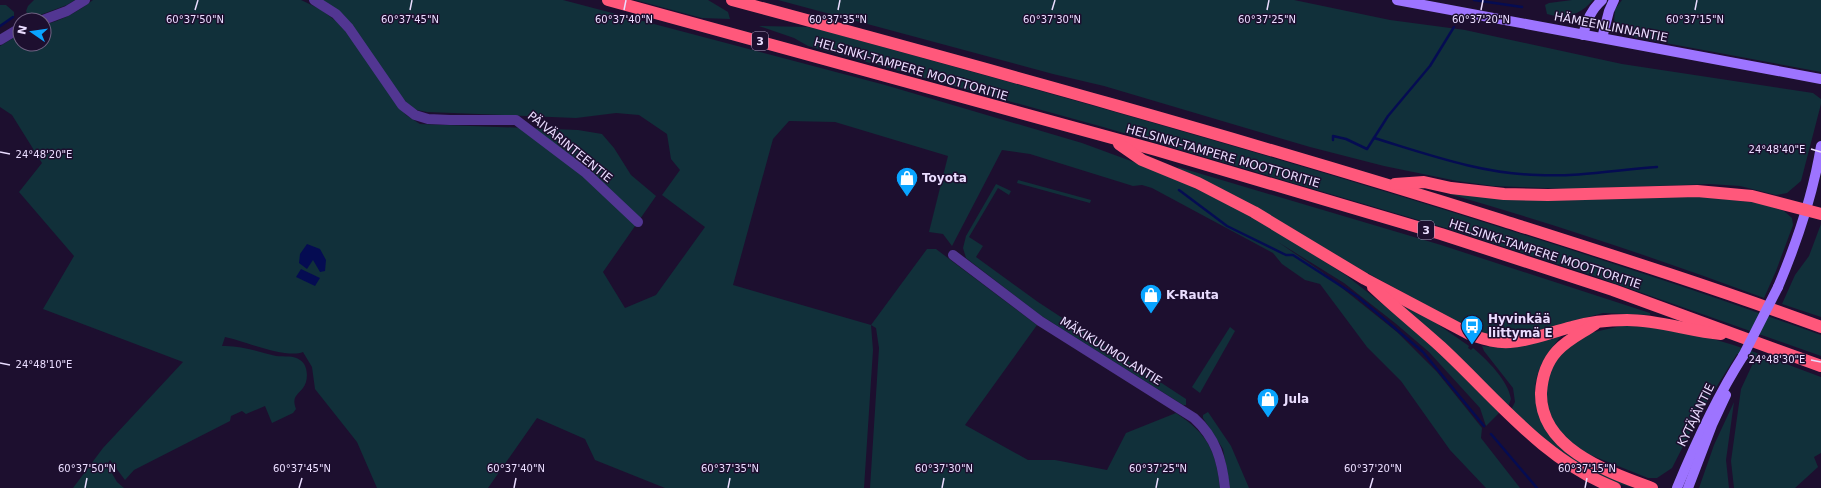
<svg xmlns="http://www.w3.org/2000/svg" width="1821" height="488" font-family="'DejaVu Sans',sans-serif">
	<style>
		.green { fill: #11303a }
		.water { fill: #050c52 }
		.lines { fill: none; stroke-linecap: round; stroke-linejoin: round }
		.stream { stroke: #050c52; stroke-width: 2.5 }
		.street { stroke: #523692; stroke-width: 10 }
		.secondary { stroke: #9d74ff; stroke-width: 10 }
		.highway { stroke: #ff587b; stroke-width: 12 }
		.secondary-bridge { stroke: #9d74ff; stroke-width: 10 }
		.ticks { fill: none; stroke: #eaddff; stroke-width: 1.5 }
		.labels { text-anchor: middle; stroke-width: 3; stroke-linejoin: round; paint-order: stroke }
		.shield { fill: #1d0f2f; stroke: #ac9fc1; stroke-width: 1 }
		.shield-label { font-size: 11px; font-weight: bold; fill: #eaddff }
		.street-label { font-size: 12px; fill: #eaddff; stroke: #1d0f2f }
		.poi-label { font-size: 12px; font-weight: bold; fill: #eaddff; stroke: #1d0f2f; text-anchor: start }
		.ticks-label { font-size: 10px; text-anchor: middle; fill: #eaddff; stroke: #1d0f2f; stroke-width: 3; stroke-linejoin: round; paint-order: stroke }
	</style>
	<rect width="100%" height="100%" fill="#1d0f2f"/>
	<g class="green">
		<polygon points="34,0 75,0 67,5 32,18 28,15 26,11 28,6"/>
		<path d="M93 0H301L320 9 336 21 349 35 401 109 406 115 420 124 578 130 602 134 614 148 631 175 656 196 603 272 625 308 656 295 705 227 662 195 680 170 671 159 667 134 639 115 616 113 576 118 427 112 412 109 320 0H563L885 85 1082 143 1161 172 1228 204 1288 238 1347 276 1399 317 1460 371 1500 412 1486 426 1480 408 1429 352 1395 323 1344 283 1278 242 1322 272 1397 332 1437 372 1482 428 1481 438 1520 488H1486L1450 450 1401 381 1367 347 1320 284 1305 280 1282 264 1273 253 1152 188 1142 185 1133 186 1030 154 1002 150 952 246 943 234 929 232 948 156 835 122 789 121 773 139 733 285 871 325 927 249H936L1037 325 965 425 1028 460H1055L1107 470 1126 433 1176 413C1208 434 1216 451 1220 488H870L879 348 876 328 871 325 873 350 864 488H665L595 460 585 439 537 418 488 488H377L357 442 315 389 312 367 303 352C287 359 244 341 225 337L222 346C241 345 258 352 276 356 284 357 294 355 300 360 307 364 308 375 306 382 302 395 290 393 296 409L293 413 272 423 265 406 246 414 242 411 231 416 230 421 134 470 125 480 110 460 107 465 117 482 124 488H73L103 448 183 362 43 309 74 256 19 192 42 163 12 115 0 107V46L20 34V44H44V25C62 20 78 12 93 0Z"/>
		<polygon points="635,0 708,0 728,12 730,19 702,18"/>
		<polygon points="778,0 1294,0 1390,20 1465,30 1622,64 1813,93 1821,99 1821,104 1801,181 1787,193 1776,195 1740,186 1709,184 1573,189 1493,186 1457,181 1384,166 1310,147 1104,86 1053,74"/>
		<path d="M1572 0H1593C1580 15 1565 20 1547 14L1545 5 1549 3Z"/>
		<polygon points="1622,0 1821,0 1821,72 1633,37 1623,33 1614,22 1615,9"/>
		<polygon points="0,5 6,5 14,12 14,17 0,27"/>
		<path d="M759 26 808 27 829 32C1162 124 1495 218 1821 335V356L1594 276 1449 229 1103 127 808 46 794 38Z"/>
		<polygon points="1178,167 1441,245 1650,313 1650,315 1603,313 1515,337 1507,338 1482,333 1448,317 1360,269 1251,204 1222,189 1179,169"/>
		<polygon points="1018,180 1091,200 1090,203 1017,183"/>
		<polygon points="996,184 1011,191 1009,195 998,188 969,237 983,246 976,257 1038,302 1186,399 1186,405 1183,405 1040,315 966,258 963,248 966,236"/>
		<path d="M1446 193 1684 195 1760 203 1784 211 1792 218 1793 225 1776 271 1764 298C1659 259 1554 224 1446 193Z"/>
		<polygon points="1821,224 1821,317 1782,304 1795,275 1809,256"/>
		<path d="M1401 305 1433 321 1469 346 1468 348 1471 350 1473 348C1487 360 1508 380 1511 399L1508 407Z"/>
		<path d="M1621 326C1691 324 1757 353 1821 377V453L1814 457 1818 467 1795 488H1734L1731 461 1741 389 1754 361 1737 354 1699 415 1672 468 1657 478H1648L1588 454 1571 443 1559 431 1550 416 1544 393 1553 361 1560 352 1590 333Z"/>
		<polygon points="1230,327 1235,331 1200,393 1192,387"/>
		<path d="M1563 334C1533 369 1526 391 1548 433L1645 488C1594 488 1547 441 1511 410L1515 402 1513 388 1484 351 1482 346 1504 348Z"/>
		<polygon points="1734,402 1726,460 1729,488 1699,488 1714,445"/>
		<polygon points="1208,412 1231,446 1249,488 1230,488 1223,449 1203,418 1203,415"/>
	</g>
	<g class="water">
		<polygon points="307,244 320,249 326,260 325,271 320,272 313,260 307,269 299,263 300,254"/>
		<polygon points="301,269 320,278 315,286 296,277"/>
	</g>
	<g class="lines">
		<g class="stream">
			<polyline points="1474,0 1522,7"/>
			<polyline points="0,26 13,17"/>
			<path d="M1374 138C1427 154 1482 174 1538 175 1577 177 1617 170 1657 167"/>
			<polyline points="1333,140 1333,136 1346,139 1367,149 1388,116 1430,66 1454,27"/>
			<polyline points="1179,190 1227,226 1286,255 1293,255 1358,297 1423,352 1484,426"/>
			<polyline points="1491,434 1537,488"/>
		</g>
		<g class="street">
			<polyline points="314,0 336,14 349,28 402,105 415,115 428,119 450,120 516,120 586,173 638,222"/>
			<polyline points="43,20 67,11 85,0"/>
			<polyline points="0,40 20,28"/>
			<path d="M953 255 1040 321 1194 418C1216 438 1222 460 1225 488"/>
		</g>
		<g class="secondary">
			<polyline points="1397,0 1821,79"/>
			<path d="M1583 35C1587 20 1591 10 1602 0"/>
			<polyline points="1602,38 1609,11 1614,0"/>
			<path d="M1778 287C1797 242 1813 195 1821 146"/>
			<path d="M1677 488C1696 442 1716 398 1743 356"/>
			<polyline points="1688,488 1712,425 1726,395"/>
		</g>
		<g class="highway">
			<polyline points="608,0 1156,150 1441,234 1613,290 1821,366"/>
			<path d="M732 0C989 69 1247 140 1501 220 1608 254 1716 288 1821 327"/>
			<path d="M1119 144 1142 160 1198 183 1254 212 1365 279 1471 335C1484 339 1496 343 1510 342 1531 341 1551 332 1572 327 1589 322 1609 320 1627 320 1659 320 1689 331 1721 334"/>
			<polyline points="1395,184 1424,182 1451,188 1504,194 1548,195 1697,191 1752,196 1821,214"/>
			<path d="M1373 287C1395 308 1419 327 1441 347 1496 398 1544 461 1615 488"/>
			<path d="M1595 324C1582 333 1568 339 1557 351 1546 363 1542 377 1541 393 1540 449 1609 472 1652 488"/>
		</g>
		<polyline class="secondary-bridge" points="1743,356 1778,287"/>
	</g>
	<path class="ticks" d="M195 10 198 0M410 10 412 0M624 10 626 0M838 10 840 0M1052 10 1055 0M1267 10 1269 0M1481 10 1483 0M1695 10 1697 0M1811 149 1821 152M0 152 10 154M1811 360 1821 362M0 363 10 365M85 488 87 478M299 488 302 478M514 488 516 478M728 488 730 478M942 488 944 478M1156 488 1158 478M1370 488 1373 478M1585 488 1587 478"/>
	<defs>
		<g id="shop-pin" transform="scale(1.15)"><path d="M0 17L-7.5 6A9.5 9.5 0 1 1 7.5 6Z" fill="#09a4ff" stroke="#1d0f2f"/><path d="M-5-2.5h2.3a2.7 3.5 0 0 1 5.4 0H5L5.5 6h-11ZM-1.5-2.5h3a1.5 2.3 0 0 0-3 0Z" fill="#fff"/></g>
		<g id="bus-pin" transform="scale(1.15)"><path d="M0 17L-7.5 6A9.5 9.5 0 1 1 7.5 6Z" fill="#09a4ff" stroke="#1d0f2f"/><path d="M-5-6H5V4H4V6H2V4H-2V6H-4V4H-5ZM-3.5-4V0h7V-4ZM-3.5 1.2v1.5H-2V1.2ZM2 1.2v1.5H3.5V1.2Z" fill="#fff"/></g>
	</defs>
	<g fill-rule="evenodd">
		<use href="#shop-pin" x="907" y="178"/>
		<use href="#shop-pin" x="1151" y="295"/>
		<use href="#bus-pin" x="1472" y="326"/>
		<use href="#shop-pin" x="1268" y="399"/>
	</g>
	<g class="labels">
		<g class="shield">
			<rect x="752" y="32" width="16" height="18" rx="3"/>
			<rect x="1418" y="221" width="16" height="18" rx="3"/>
		</g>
		<g class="shield-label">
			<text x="760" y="45">3</text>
			<text x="1426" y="234">3</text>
		</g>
		<g class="street-label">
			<text transform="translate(1611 27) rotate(11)" y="4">HÄMEENLINNANTIE</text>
			<text transform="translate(911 69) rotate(16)" y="4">HELSINKI-TAMPERE MOOTTORITIE</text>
			<text transform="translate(570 147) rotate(39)" y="4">PÄIVÄRINTEENTIE</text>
			<text transform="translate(1223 156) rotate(16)" y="4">HELSINKI-TAMPERE MOOTTORITIE</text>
			<text transform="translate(1545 254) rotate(18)" y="4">HELSINKI-TAMPERE MOOTTORITIE</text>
			<text transform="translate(1111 351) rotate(32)" y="4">MÄKIKUUMOLANTIE</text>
			<text transform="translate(1696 415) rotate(-64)" y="4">KYTÄJÄNTIE</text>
		</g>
		<g class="poi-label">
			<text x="922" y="182">Toyota</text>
			<text x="1166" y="299">K-Rauta</text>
			<text x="1488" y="323">Hyvinkää<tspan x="1488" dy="14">liittymä E</tspan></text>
			<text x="1284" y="403">Jula</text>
		</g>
	</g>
	<g class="ticks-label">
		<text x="195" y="23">60°37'50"N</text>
		<text x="410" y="23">60°37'45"N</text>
		<text x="624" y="23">60°37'40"N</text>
		<text x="838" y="23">60°37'35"N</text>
		<text x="1052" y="23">60°37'30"N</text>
		<text x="1267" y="23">60°37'25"N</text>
		<text x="1481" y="23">60°37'20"N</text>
		<text x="1695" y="23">60°37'15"N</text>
		<text x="1777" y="153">24°48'40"E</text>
		<text x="44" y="158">24°48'20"E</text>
		<text x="1777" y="363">24°48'30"E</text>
		<text x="44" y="368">24°48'10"E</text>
		<text x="87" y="472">60°37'50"N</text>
		<text x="302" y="472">60°37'45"N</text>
		<text x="516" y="472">60°37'40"N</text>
		<text x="730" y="472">60°37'35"N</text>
		<text x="944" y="472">60°37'30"N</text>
		<text x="1158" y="472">60°37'25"N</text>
		<text x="1373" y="472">60°37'20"N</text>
		<text x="1587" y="472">60°37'15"N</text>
	</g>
	<g transform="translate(32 32) rotate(283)"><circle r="19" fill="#1d0f2f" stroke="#6f6182"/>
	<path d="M0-3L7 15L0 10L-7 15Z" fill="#09a4ff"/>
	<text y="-6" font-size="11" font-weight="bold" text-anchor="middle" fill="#eaddff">N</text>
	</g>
</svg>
